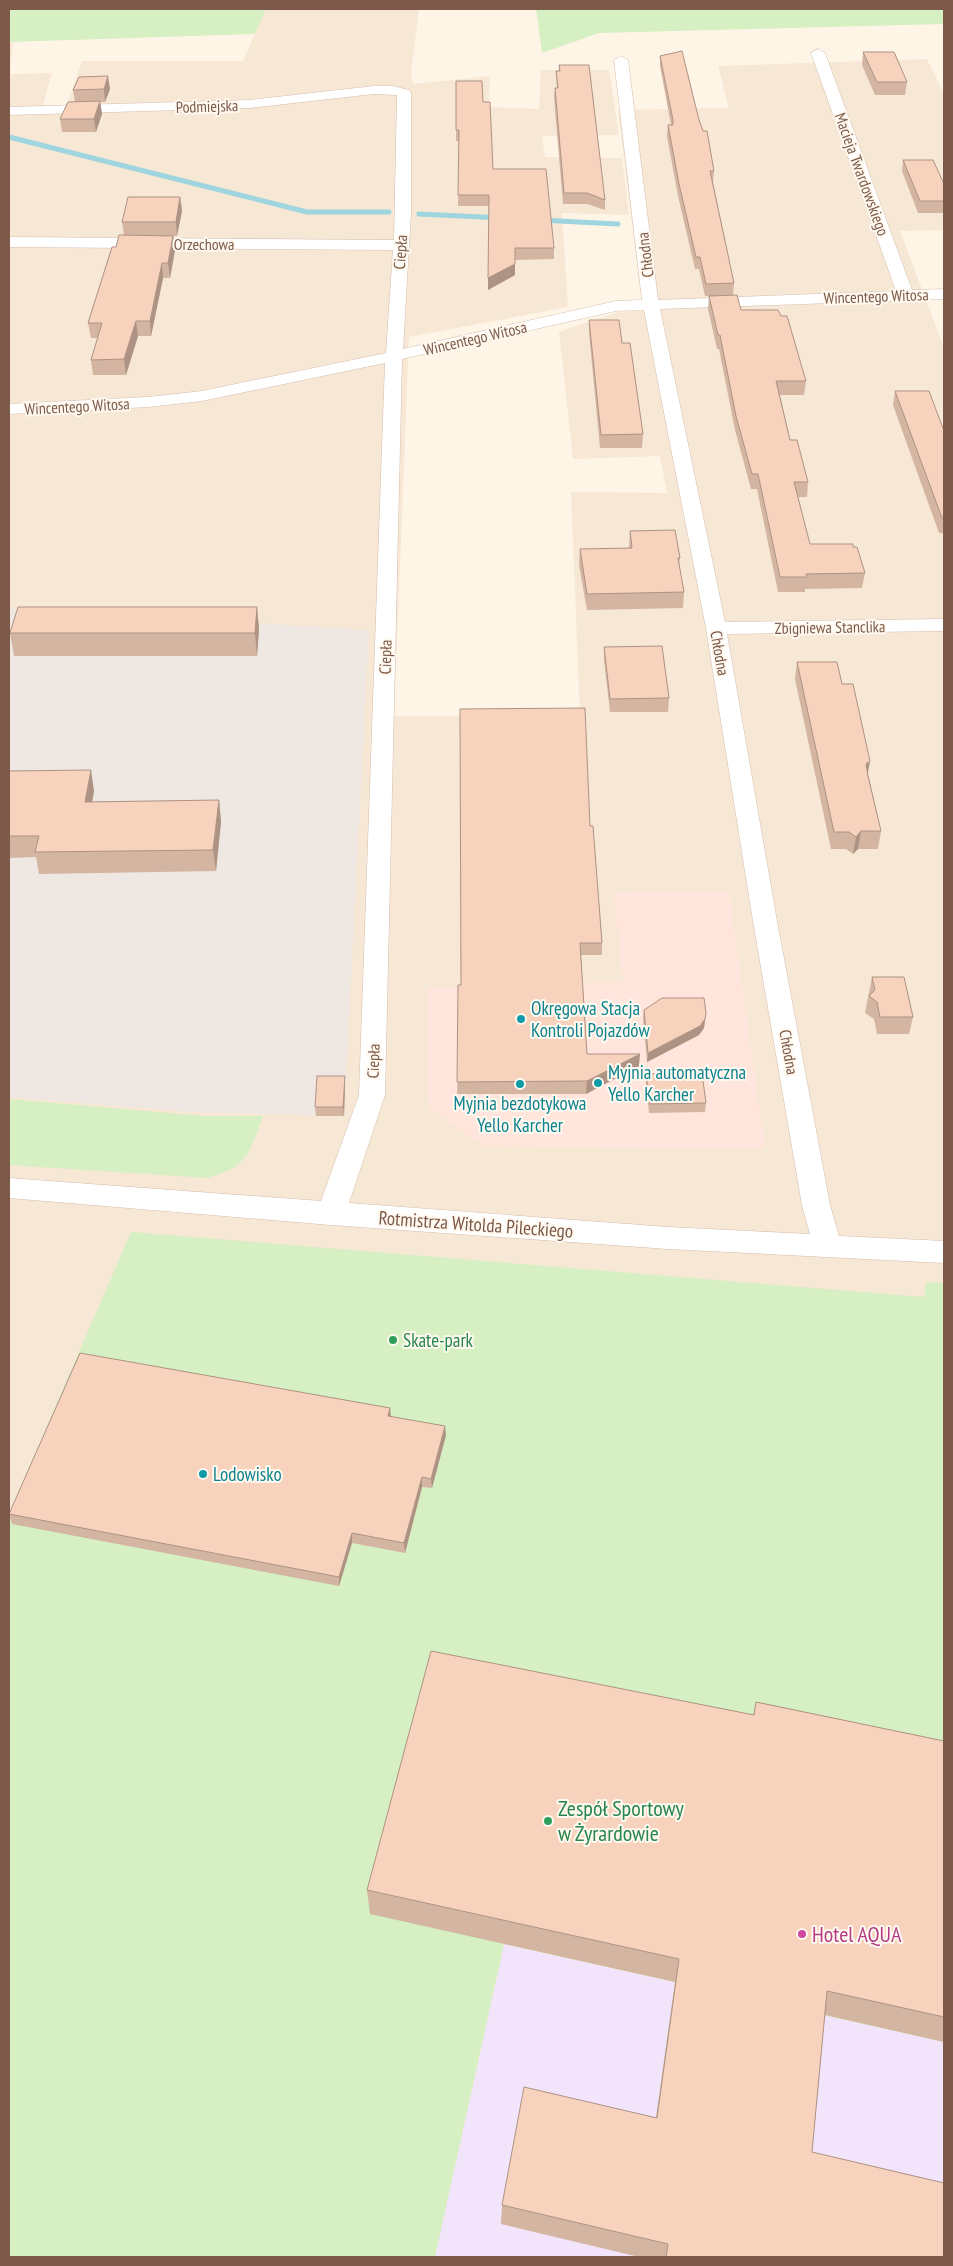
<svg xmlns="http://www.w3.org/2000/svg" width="953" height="2266" font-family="'PT Sans Narrow',sans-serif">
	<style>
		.residential { fill: #f7e7d5 }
		.commercial { fill: #ffe5db }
		.industrial { fill: #efe7e1 }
		.education { fill: #f2e4fb }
		.green { fill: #d6efc3 }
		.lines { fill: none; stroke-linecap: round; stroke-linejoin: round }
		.stream { stroke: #9ed5de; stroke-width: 5 }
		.minor-casing { stroke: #d5beae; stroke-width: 1 }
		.minor { fill: #fff; fill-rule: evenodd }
		.wall { fill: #d4b5a2 }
		.shaded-wall { fill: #ad9384 }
		.building { fill: #f7d2bc; stroke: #ad9384 }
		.culture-dot { fill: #0f9aa8; stroke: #fff9f0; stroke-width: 2 }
		.leisure-dot { fill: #2e9e5b; stroke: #fff9f0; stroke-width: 2 }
		.hotel-dot { fill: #d1479c; stroke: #fff9f0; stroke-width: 2 }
		.labels { text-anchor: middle; stroke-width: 4; stroke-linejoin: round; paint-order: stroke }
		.far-street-label { font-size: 16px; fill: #7c5948; stroke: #fff9f0 }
		.culture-label { font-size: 19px; fill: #0d838f; stroke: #fff9f0; text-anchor: start }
		.street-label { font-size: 19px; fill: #7c5948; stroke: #fff9f0 }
		.leisure-label { font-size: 19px; fill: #27864d; stroke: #fff9f0; text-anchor: start }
		.near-leisure-label { font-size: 22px; fill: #27864d; stroke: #fff9f0; text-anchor: start }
		.near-hotel-label { font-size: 22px; fill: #b23c85; stroke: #fff9f0; text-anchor: start }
	</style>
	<rect width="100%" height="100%" fill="#fff5e7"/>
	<polygon class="residential" points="266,9 419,9 411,73 413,84 490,76 489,107 539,109 541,70 609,70 619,135 542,136 545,157 622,158 629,215 562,213 568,307 409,337 394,716 580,715 571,492 667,493 660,456 573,459 559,332 642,304 618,110 729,108 718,66 927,59 944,94 944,230 900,231 944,348 944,2257 9,2257 9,43 13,43 10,74 52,73 43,105 67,105 82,61 243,61"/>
	<polygon class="commercial" points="729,892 765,1148 484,1146 429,1108 427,987 623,982 614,893"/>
	<polygon class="industrial" points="9,608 369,630 344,1116 191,1112 9,1097"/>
	<polygon class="education" points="504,1944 944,2042 944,2257 435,2257"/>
	<g class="green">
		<polygon points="9,9 266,9 255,34 9,42"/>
		<polygon points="536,9 944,9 944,24 599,33 542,53"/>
		<path d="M9 1099 204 1116H263C249 1153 249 1166 208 1178L9 1165Z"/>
		<polygon points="131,1232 924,1297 926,1282 944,1283 944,2042 504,1944 435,2257 9,2257 9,1514"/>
	</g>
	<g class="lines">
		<g class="stream">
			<polyline points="9,137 307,212 389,212"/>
			<polyline points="419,214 502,218"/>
			<polyline points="539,220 618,224"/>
		</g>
		<g class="minor-casing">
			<path id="minor" d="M818 49 825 53 912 290 944 289V299L660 309 725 622 944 619V631L727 634 777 921 830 1205 839 1236 944 1241V1263L668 1249 331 1225 9 1198V1178L321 1201 359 1095 385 363 202 401 148 407 9 414V404L148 397 202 391 386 353 393 250 9 247V237L394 240 397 95 374 94 250 108 9 115V107L250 100 374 86H393L409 90 411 93V213L403 349 616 301 642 300 614 60 621 56 628 60 658 300 896 291 811 53ZM644 310 706 628 753 921 802 1205 810 1234 668 1227 349 1203 385 1095 402 359 616 311Z"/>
		</g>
		<use href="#minor" class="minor"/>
	</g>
	<g class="wall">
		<polygon points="863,52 907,82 905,95 875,95 862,65"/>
		<polygon points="660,56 699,120 714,171 713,183 734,283 733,295 741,310 806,381 804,395 780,395 790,440 808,482 807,497 798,497 810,544 865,573 862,588 805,589 805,592 778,592 757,489 751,489 735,430 719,349 717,349 708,309 709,296 705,296 699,269 695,269 678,196 667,136 668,125 671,125 660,66"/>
		<polygon points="559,65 605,200 605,210 587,204 563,204 554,98 555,88 557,88 556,71 559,71"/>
		<polygon points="456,81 483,102 493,169 554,248 554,259 515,260 515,275 488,290 489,206 458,206 459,141 456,141"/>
		<polygon points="110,89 105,102 100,102 102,114 96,132 62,132 60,119 75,102 73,90"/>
		<polygon points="903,160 944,184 944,213 918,213 902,171"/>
		<polygon points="180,197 182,211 177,236 173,236 175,250 170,278 163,278 151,336 138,336 126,375 93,375 91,360 98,338 91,338 88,323 116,247 124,235 122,222"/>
		<polygon points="589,320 643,434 642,448 600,448 589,333"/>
		<polygon points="895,391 944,431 944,533 939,533 893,405"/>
		<polygon points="630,531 680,558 679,564 684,592 683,608 587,610 579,565 580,549 629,548"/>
		<polygon points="257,607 259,629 257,656 14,656 10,633"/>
		<polygon points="604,647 669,698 668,712 610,712 604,660"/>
		<polygon points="797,662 842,684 868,774 881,831 878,849 858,849 853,854 846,849 831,849 795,679"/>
		<polygon points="9,771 94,791 92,802 219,800 221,822 216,871 39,874 36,857 9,858"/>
		<polygon points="590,826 602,943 602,955 581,955 587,1054 639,1066 586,1094 457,1094 461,985"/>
		<polygon points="872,977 913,1017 909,1034 877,1034 874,1019 865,1013"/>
		<polygon points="644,1010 706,1013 704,1028 699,1035 647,1062 643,1019"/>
		<polygon points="646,1074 706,1103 705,1112 649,1113 646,1083"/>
		<polygon points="345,1085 344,1116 316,1116 315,1107"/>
		<polygon points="390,1408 390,1416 446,1435 432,1488 422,1487 405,1553 352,1543 339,1586 12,1524 9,1514"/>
		<polygon points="756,1702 944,1741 944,2042 825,2015 812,2152 944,2257 639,2257 501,2224 502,2205 656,2117 675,1982 370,1914 367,1890 753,1715"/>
	</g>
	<g class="shaded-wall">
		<polygon points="108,76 110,89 105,102 104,89"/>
		<polygon points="100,101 102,114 96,132 94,119"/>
		<polygon points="180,197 182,211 177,236 176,222"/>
		<polygon points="173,236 175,250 170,278 168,263"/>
		<polygon points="162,263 163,278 151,336 150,321"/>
		<polygon points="515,264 515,275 488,290 488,278"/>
		<polygon points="136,321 138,336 126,375 124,359"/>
		<polygon points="257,607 259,629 257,656 255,633"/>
		<polygon points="870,761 867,778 866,764"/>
		<polygon points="91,770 94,791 88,824 85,802"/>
		<polygon points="219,800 221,822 216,871 213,850"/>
		<polygon points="861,831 858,849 853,854 856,837"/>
		<polygon points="706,1013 704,1028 699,1035 647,1062 648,1053"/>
		<polygon points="640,1054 639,1066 586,1094 587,1081"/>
		<polygon points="345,1076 345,1085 344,1116 343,1107"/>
		<polygon points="390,1408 391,1418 388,1416"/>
		<polygon points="445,1426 446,1435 432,1488 431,1479"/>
		<polygon points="422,1477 422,1487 405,1553 404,1543"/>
		<polygon points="352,1533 352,1543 339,1586 339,1577"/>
	</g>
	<g class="building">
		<polygon points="682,51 699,120 703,131 707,131 714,171 710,171 734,283 706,284 700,257 696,257 679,184 668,125 673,125 673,120 660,56"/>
		<polygon points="863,52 894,52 907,82 877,82"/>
		<polygon points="559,65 589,65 605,200 587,193 564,193 555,88 558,88 556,71 560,71"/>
		<polygon points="108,76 104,89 73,90 79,77"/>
		<polygon points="456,81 482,81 483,102 490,102 493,169 546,169 554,248 515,248 515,264 488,278 489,195 458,195 459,130 456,130"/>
		<polygon points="100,101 94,119 60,119 68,102"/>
		<polygon points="903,160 933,160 944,184 944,201 920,201"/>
		<polygon points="128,197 180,197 176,222 122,222"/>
		<polygon points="119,235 173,236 168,263 162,263 150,321 136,321 124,359 91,360 102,323 88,323 112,247 116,247"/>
		<polygon points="737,295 741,310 778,310 781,316 787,316 806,381 776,381 790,440 797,440 808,482 794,482 810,544 853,544 853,547 857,547 865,573 806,574 807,577 780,577 758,474 752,474 736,416 720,335 718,335 709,296"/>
		<polygon points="589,320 619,320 622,343 630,343 643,434 601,435"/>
		<polygon points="895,391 929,391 944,431 944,518 942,518"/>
		<polygon points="675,530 680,558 678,558 684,592 587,594 580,549 632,548 630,531"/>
		<polygon points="18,607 257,607 255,633 10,633"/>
		<polygon points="662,646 669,698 610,699 604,647"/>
		<polygon points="797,662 837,662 842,684 853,684 870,761 866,764 868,776 881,831 861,831 856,837 849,832 834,832"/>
		<polygon points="585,708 590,826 593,826 602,943 580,943 587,1054 640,1054 587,1081 457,1082 458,985 461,985 460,709"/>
		<polygon points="91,770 85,802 219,800 213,850 35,852 39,836 9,836 9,771"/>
		<polygon points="872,977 904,977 913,1017 880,1017 877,1002 869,996 875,990"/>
		<polygon points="662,998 704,998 706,1013 705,1019 700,1026 648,1053 644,1010"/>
		<polygon points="702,1073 706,1103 650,1104 646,1074"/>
		<polygon points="317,1076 345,1076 343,1107 315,1107"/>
		<polygon points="80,1353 390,1408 388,1416 445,1426 431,1479 422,1477 404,1543 352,1533 339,1577 9,1514"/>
		<polygon points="431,1651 754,1715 756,1702 944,1741 944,2017 827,1991 812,2152 944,2183 944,2257 666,2257 668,2244 502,2205 524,2087 657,2118 679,1959 367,1890"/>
	</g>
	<g class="culture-dot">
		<circle cx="521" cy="1019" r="5"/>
		<circle cx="598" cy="1083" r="5"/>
		<circle cx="520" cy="1084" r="5"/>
		<circle cx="203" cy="1474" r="5"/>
	</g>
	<g class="leisure-dot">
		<circle cx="393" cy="1340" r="5"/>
		<circle cx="548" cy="1821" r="5"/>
	</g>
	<circle class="hotel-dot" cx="802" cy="1934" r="5"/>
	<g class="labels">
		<g class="far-street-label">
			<text transform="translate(207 106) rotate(-2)" y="6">Podmiejska</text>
			<text transform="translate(862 174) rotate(70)" y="6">Macieja Twardowskiego</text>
			<text x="204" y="250">Orzechowa</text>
			<text transform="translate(400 252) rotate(-86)" y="6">Ciepła</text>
			<text transform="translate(645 255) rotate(-97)" y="6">Chłodna</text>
			<text transform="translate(876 296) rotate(-2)" y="6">Wincentego Witosa</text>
			<text transform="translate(475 338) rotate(-13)" y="6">Wincentego Witosa</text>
			<text transform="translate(77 406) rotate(-3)" y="6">Wincentego Witosa</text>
			<text transform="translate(830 627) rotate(-1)" y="6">Zbigniewa Stanclika</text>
			<text transform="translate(720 653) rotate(80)" y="6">Chłodna</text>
			<text transform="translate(385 657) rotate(-88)" y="6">Ciepła</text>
			<text transform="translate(789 1052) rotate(80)" y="6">Chłodna</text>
			<text transform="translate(373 1061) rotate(-88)" y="6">Ciepła</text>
		</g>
		<g class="culture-label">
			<text x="531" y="1015">Okręgowa Stacja<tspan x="531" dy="22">Kontroli Pojazdów</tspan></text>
			<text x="608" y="1079">Myjnia automatyczna<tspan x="608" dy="22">Yello Karcher</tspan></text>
			<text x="520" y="1110" text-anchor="middle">Myjnia bezdotykowa<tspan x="520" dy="22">Yello Karcher</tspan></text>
			<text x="213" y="1481">Lodowisko</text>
		</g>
		<g class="street-label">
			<text transform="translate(476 1224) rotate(4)" y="7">Rotmistrza Witolda Pileckiego</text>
		</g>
		<g class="leisure-label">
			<text x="403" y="1347">Skate-park</text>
		</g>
		<g class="near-leisure-label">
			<text x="558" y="1816">Zespół Sportowy<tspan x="558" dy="25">w Żyrardowie</tspan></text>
		</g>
		<g class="near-hotel-label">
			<text x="812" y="1942">Hotel AQUA</text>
		</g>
	</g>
	<rect width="953" height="2266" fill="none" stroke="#7c5948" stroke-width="20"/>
</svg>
